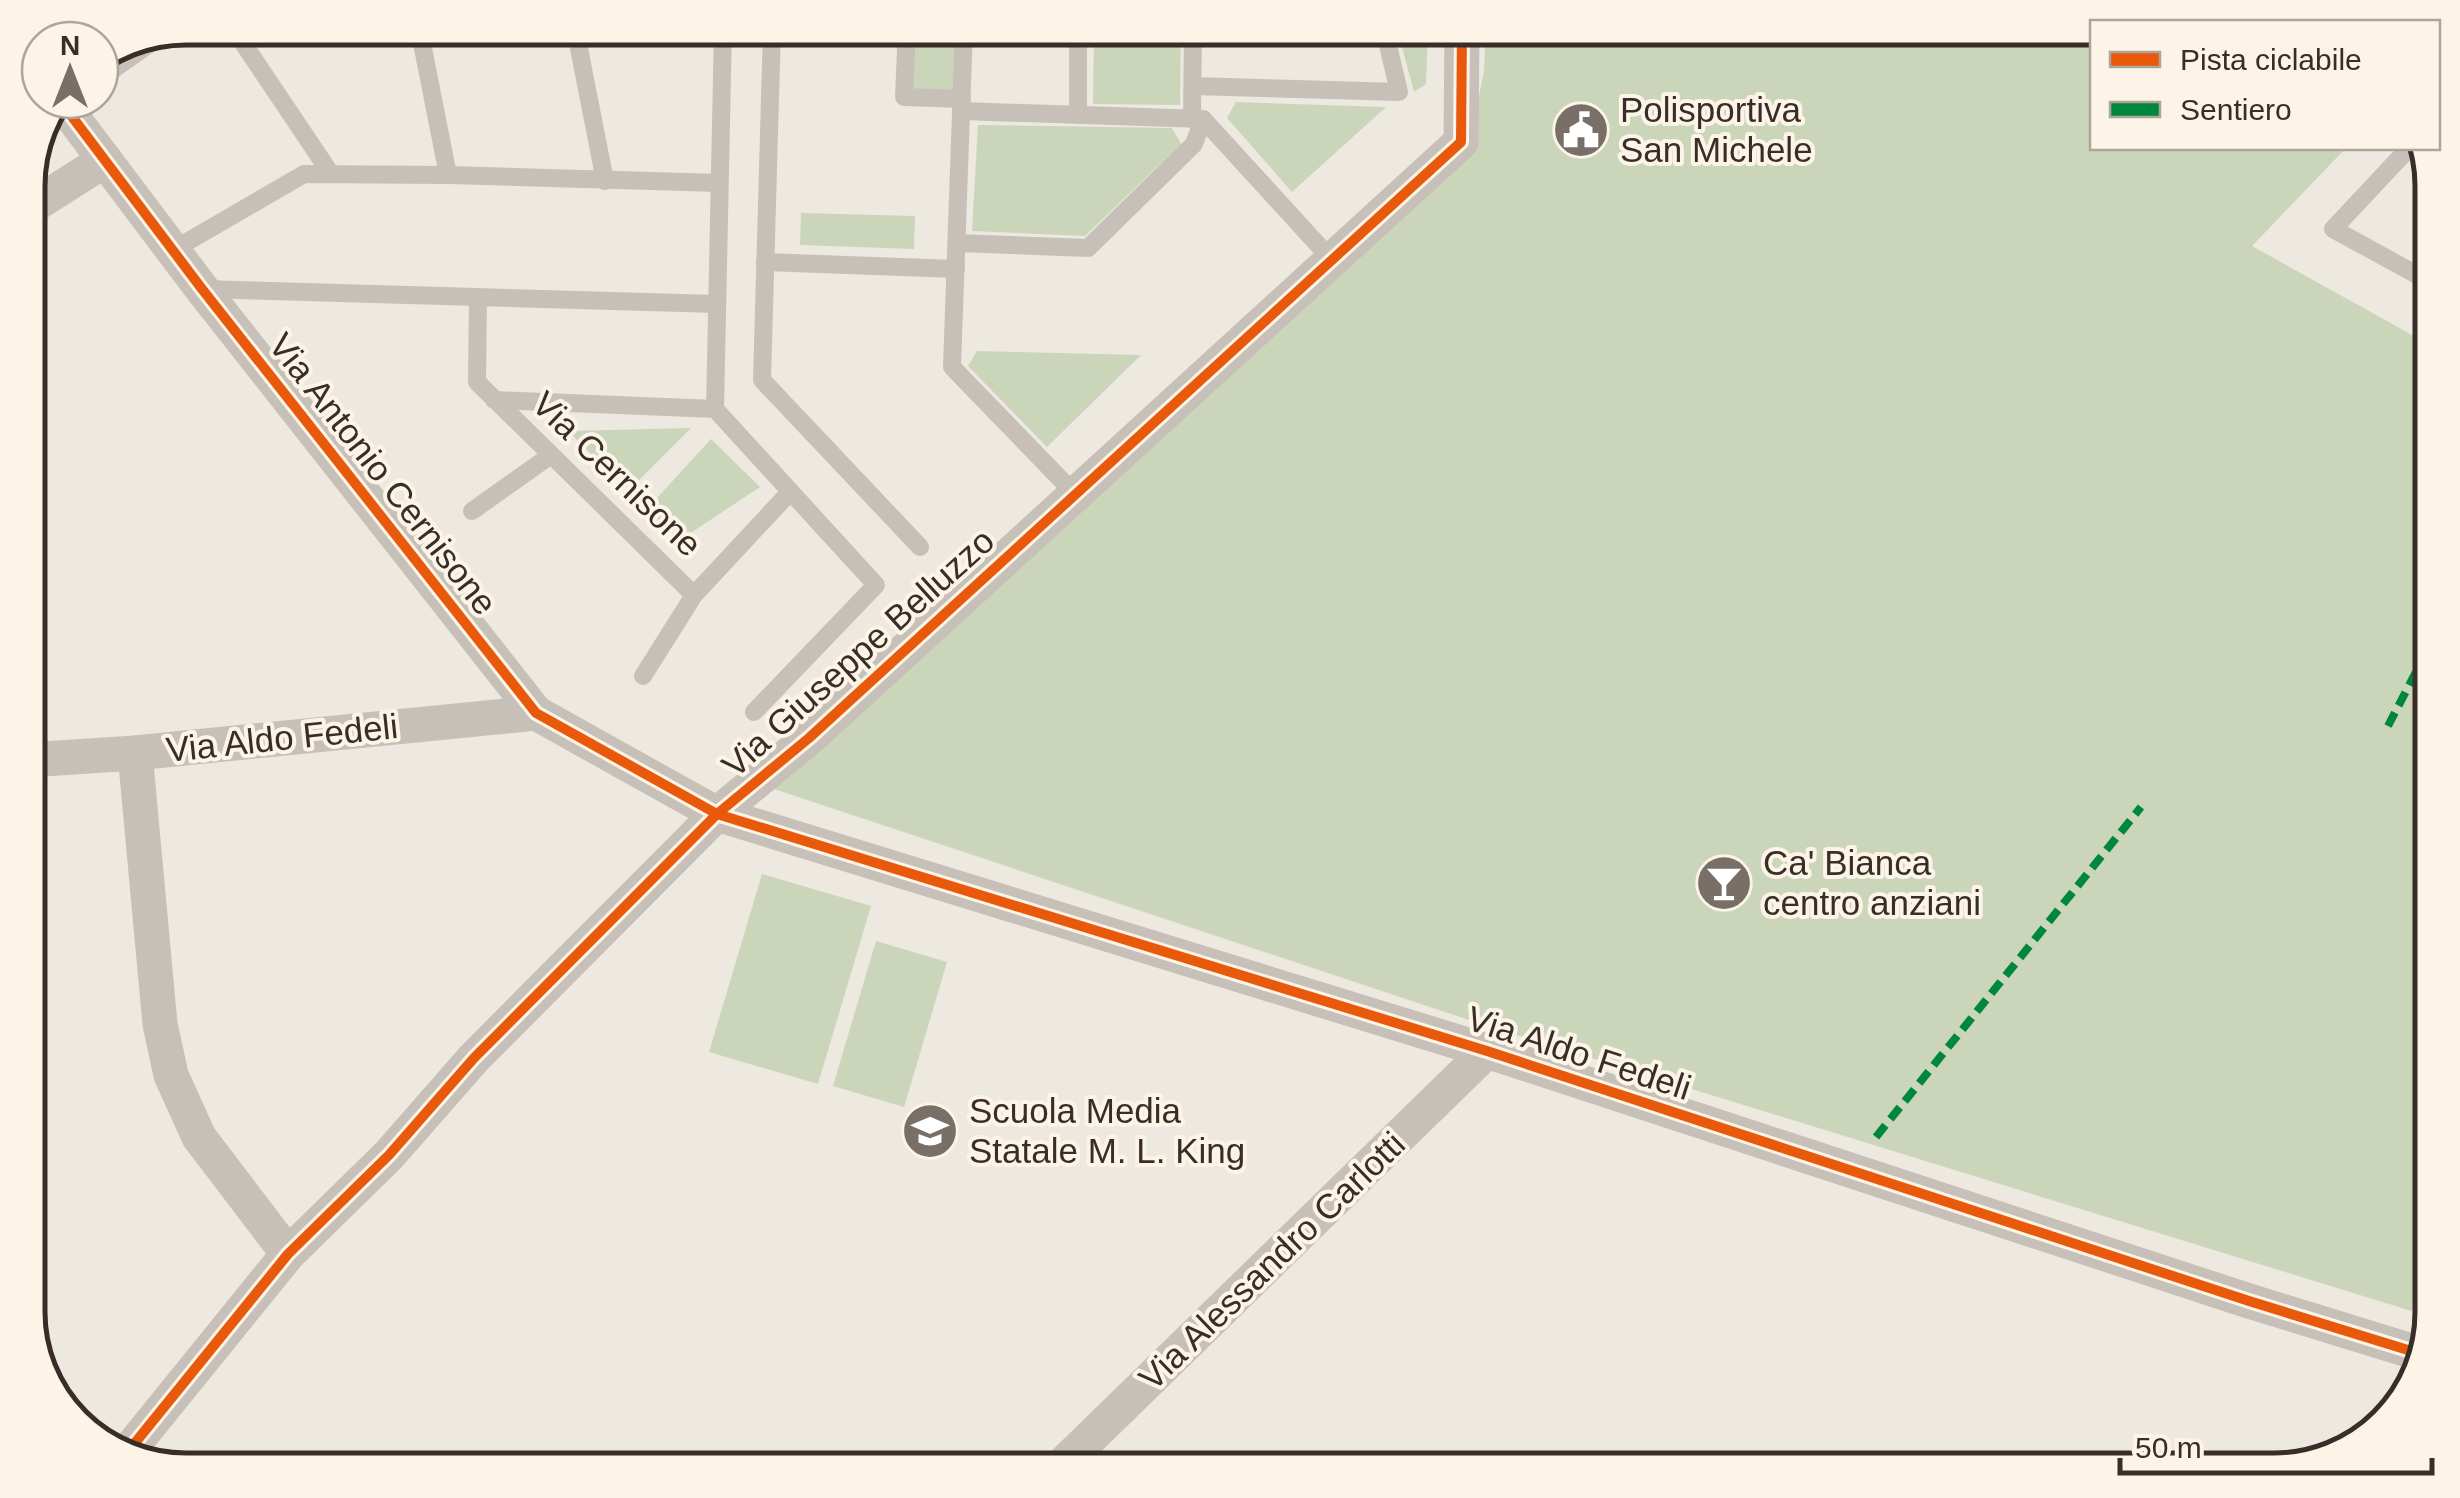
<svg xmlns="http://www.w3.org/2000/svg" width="2460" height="1498" font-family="Helvetica,sans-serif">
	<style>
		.green { fill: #cbd5b9 }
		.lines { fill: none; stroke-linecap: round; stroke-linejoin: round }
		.service { stroke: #c6c0b9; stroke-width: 18 }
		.minor { stroke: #c6c0b9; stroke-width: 35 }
		.quiet { stroke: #00873e; stroke-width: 8; stroke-dasharray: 15 8; stroke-linecap: butt }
		.cycleway-casing { stroke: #fbf4e7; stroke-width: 16 }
		.cycleway { stroke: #e8590c; stroke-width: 10 }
		.labels { text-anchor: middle; stroke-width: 8; stroke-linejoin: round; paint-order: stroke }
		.poi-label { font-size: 35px; fill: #382e27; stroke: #fbf4e7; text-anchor: start }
		.street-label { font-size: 35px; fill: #382e27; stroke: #fbf4e7 }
		.rim { fill: none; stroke: #382e27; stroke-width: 5 }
	</style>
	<rect width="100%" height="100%" fill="#ede9e0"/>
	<g class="green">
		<polygon points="911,28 960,30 957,94 909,92"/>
		<polygon points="1094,28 1181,28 1180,105 1093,104"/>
		<polygon points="1397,28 1428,28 1426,84 1414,92"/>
		<polygon points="1486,28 2092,28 2092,148 2346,148 2252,246 2432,346 2431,1317 1481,1024 750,781 1474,121 1484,71"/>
		<polygon points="1236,102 1385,107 1386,107 1292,192 1227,118"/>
		<polygon points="978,125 1172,128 1181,144 1085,236 972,231"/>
		<polygon points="801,213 915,216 914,249 800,245"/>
		<polygon points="977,351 1141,355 1047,447 968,366"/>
		<polygon points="691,428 628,491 568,431"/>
		<polygon points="711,439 760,487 680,540 647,509"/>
		<polygon points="762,874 871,906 818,1084 709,1052"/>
		<polygon points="876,941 947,962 904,1107 833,1086"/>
	</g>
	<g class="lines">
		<g class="service">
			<polyline points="233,28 331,174"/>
			<polyline points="419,28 448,175"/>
			<polyline points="575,28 605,181"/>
			<polyline points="723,28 715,409 876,585 754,712"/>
			<polyline points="772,28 762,380 920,547"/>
			<polyline points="907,28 904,97 962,99"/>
			<polyline points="964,28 952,367 1075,494"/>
			<polyline points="100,79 155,40"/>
			<polyline points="1193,86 1399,92 1384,28"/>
			<polyline points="961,111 1203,119 1332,260"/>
			<polyline points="1078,115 1078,28"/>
			<polyline points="1192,118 1193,28"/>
			<polyline points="2409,148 2333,229 2432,283"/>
			<polyline points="957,243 1088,248 1194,144 1203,119"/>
			<polyline points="173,250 304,174 448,175 719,183"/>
			<polyline points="765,262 956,269"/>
			<polyline points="202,289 717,304"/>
			<polyline points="478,297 477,382 694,595"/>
			<polyline points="494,400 715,409"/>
			<polyline points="472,511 551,455"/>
			<polyline points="643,676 694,595 790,492"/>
		</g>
		<g class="minor">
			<polyline points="61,102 202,289 536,713 717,814 1487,1051 2249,1301 2421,1354"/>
			<polyline points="28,209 105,160"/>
			<polyline points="135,753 160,1024 171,1075 199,1137 288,1254"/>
			<polyline points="28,760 135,753 536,713"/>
			<polyline points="126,1454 288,1254 389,1155 474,1058 717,814 809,738 1461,142 1462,28"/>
			<polyline points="1057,1470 1487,1051"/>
		</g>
		<g class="quiet">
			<polyline points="2388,726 2432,641"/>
			<polyline points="1876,1137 2141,807"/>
		</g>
		<g class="cycleway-casing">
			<g id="cycleway">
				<polyline points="61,102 202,289 536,713 717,814 1487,1051 2249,1301 2421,1354"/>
				<polyline points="126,1454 288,1254 389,1155 474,1058 717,814 809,738 1461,142 1462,28"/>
			</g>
		</g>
		<use href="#cycleway" class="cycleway"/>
	</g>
	<defs>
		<g id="civic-disc" transform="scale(2.875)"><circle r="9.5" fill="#776f68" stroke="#fbf4e7"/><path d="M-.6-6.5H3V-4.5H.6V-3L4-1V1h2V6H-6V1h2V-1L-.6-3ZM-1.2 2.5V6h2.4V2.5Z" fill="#fff"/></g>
		<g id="bar-disc" transform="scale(2.875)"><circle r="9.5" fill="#776f68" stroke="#fbf4e7"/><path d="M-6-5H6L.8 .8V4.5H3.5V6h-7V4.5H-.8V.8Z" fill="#fff"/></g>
		<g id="school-disc" transform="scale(2.875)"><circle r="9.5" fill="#776f68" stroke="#fbf4e7"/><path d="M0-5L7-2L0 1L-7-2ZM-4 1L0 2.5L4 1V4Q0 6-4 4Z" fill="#fff"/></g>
	</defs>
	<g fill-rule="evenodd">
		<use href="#civic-disc" x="1581" y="130"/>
		<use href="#bar-disc" x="1724" y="883"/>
		<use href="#school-disc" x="930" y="1131"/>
	</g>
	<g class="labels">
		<g class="poi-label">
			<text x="1620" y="122">Polisportiva<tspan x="1620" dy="40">San Michele</tspan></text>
			<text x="1763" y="875">Ca' Bianca<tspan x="1763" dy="40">centro anziani</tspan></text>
			<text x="969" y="1123">Scuola Media<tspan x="969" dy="40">Statale M. L. King</tspan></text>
		</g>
		<g class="street-label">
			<text transform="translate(383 474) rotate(52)" y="12">Via Antonio Cernisone</text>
			<text transform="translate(617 474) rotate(44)" y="12">Via Cernisone</text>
			<text transform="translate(858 653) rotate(-42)" y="12">Via Giuseppe Belluzzo</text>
			<text transform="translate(282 738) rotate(-6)" y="12">Via Aldo Fedeli</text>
			<text transform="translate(1579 1053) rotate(18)" y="12">Via Aldo Fedeli</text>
			<text transform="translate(1272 1261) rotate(-44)" y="12">Via Alessandro Carlotti</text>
		</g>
	</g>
	<path d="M0 0H2460V1498H0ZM186 45H2274A141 141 0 0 1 2415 186V1312A141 141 0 0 1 2274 1453H186A141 141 0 0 1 45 1312V186A141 141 0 0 1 186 45Z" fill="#fbf4e7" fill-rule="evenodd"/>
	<path class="rim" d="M186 45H2274A141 141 0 0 1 2415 186V1312A141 141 0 0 1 2274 1453H186A141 141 0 0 1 45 1312V186A141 141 0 0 1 186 45Z"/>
	<rect x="2090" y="20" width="350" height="130" fill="#fbf4e7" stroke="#ada59a" stroke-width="2.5"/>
	<rect x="2110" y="52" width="50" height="15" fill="#e8590c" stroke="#ada59a" stroke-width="2.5"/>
	<text x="2180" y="70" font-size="30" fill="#382e27">Pista ciclabile</text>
	<rect x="2110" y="102" width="50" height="15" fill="#00873e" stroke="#ada59a" stroke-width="2.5"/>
	<text x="2180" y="120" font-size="30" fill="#382e27">Sentiero</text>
	<g transform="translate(70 70)"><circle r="48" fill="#fbf4e7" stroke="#ada59a" stroke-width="2.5"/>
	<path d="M0-8L18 38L0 25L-18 38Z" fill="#776f68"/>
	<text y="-15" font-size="28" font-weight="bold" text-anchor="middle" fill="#382e27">N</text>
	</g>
	<path d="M2120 1458v15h312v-15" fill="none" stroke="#382e27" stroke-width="5"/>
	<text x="2135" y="1458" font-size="30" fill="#382e27" stroke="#fbf4e7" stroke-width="8" paint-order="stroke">50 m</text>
</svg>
